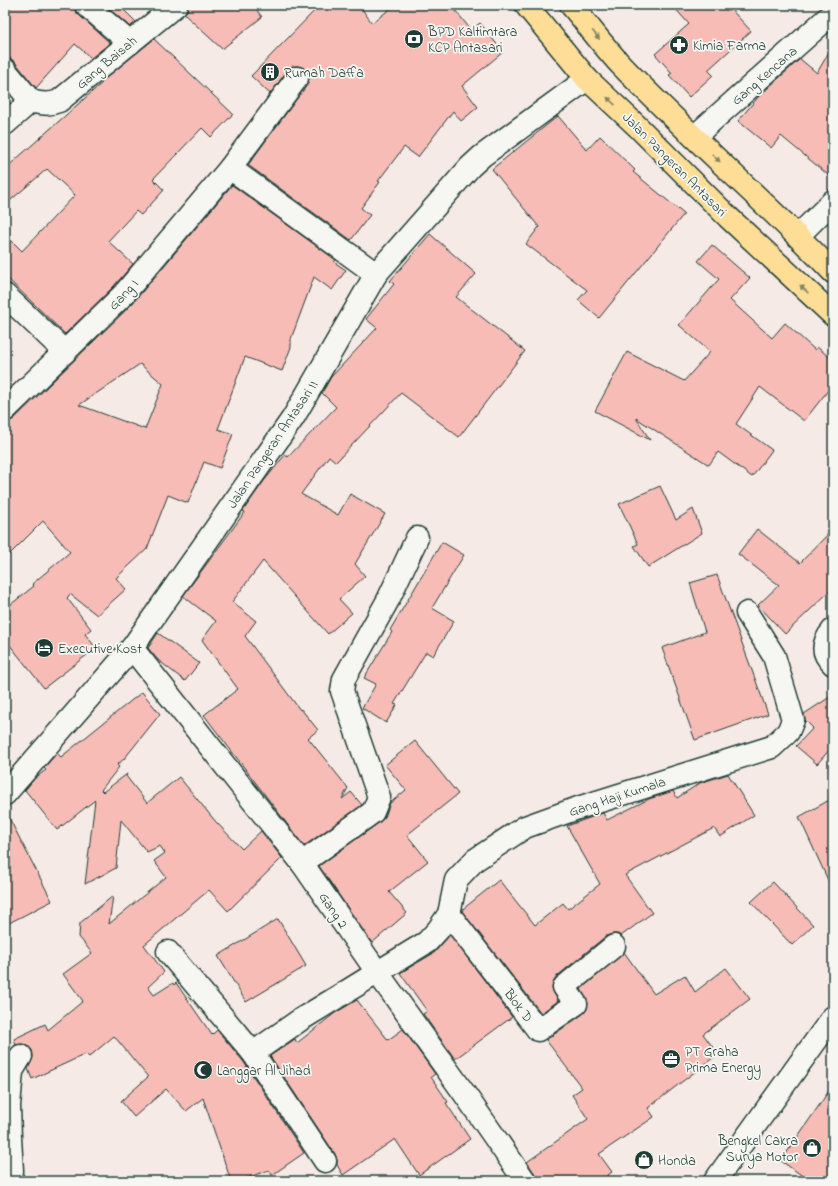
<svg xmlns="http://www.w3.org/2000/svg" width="838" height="1186" font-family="'Indie Flower',sans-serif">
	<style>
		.building { fill: #f8bcb7; stroke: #1f3d34; fill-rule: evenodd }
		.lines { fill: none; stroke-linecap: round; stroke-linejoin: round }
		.minor-casing { stroke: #1f3d34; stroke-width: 25 }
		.highway-casing { stroke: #1f3d34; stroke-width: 25 }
		.minor { stroke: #f6f6f2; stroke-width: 22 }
		.highway { stroke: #fede96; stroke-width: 22 }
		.oneway { fill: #838560 }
		.labels { text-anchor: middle; stroke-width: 3.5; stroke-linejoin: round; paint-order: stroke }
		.poi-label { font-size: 14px; fill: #1f3d34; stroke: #f6f6f2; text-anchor: start }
		.street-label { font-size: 14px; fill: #1f3d34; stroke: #f6f6f2 }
	</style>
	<rect width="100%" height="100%" fill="#f6eae6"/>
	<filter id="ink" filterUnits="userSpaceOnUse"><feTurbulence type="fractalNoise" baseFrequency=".025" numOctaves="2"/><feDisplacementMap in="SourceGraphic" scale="8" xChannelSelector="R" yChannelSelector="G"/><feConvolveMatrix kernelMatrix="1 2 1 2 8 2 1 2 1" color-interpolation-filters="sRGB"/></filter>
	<g filter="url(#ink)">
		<g class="building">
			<polygon points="5,5 74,5 74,9 78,14 110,43 91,58 75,44 36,88 15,62 10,58 5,58"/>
			<polygon points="105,5 119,5 136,22 130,27"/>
			<polygon points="188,5 253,5 262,17 222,49 184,14 188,10"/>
			<polygon points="320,5 359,5 372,23 395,5 451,5 471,30 480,23 503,52 462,86 478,107 461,121 453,111 418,157 404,147 378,181 380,182 361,208 370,215 351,240 248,165 307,85 309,79 308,73 304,68 298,66 292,66 287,71 270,94 251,76"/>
			<polygon points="672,5 727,5 751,31 708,70 713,75 689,97 669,75 672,73 655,54 689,24"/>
			<polygon points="154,39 233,114 211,137 202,128 153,179 164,190 141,215 136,211 108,241 133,264 114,286 65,334 5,276 5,234 22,251 75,195 47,169 5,205 5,169 102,83 101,82"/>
			<polygon points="833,45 833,179 781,136 771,148 738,121 759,96 800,59 817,73"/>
			<polygon points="558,116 587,150 600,136 635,170 633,172 684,214 599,318 578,300 587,290 526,244 539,227 492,169"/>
			<path d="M232 185 336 260 334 262 346 270 332 290 314 277 291 339V347L282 371 245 357 218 429 233 434 220 468 204 462 188 503 168 495 147 549 116 578 126 589 97 615 70 594 67 598 91 629 85 634 96 648 44 688 5 639V609L34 586 32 584 70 552 43 521 5 559V422H8L14 419 132 304ZM140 364 163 384 145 429 79 405Z"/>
			<polygon points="430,234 476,274 456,297 525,351 459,437 401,393 336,462 329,456 301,494 338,515 350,494 385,514 355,564 365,576 339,599 352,613 328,634 263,561 232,602 256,621 245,636 300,710 301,709 318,730 308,738 348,788 342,799 351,792 362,805 304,846 204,715 238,689 202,640 216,621 183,596 245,512 243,511 264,481 285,455 288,457 336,407 322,393 331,377 377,328 366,319 394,284 390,281"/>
			<polygon points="712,245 750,278 730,300 772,338 785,323 815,350 817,347 833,360 833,384 804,421 760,387 736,424 772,450 752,477 718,452 709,465 636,418 650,440 595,411 627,352 684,381 710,352 679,325 719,279 698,261"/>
			<polygon points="660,486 676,520 693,509 702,533 648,567 634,546 638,544 619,504"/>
			<polygon points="757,529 800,563 833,529 833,588 785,634 758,605 779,585 738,554"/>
			<polygon points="442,542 464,555 432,608 454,621 433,656 426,652 394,704 397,705 386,723 362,708 376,684 364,678 392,632 390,630"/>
			<polygon points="717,575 768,714 695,740 662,648 705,632 690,583"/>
			<polygon points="158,633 199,663 185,681 158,660 148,648"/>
			<polygon points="142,692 160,714 124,759 117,765 119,767 101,790 103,792 127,774 126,776 147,803 179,777 216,822 242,849 261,831 282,858 228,911 209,890 144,945 164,972 148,987 154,995 173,983 174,985 176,983 212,1035 217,1030 243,1061 304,1153 272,1175 269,1170 238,1181 231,1181 203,1098 186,1111 166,1089 134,1117 121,1101 148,1077 114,1036 89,1057 86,1054 32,1079 28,1069 33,1057 32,1050 27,1045 22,1044 16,1045 14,1039 45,1024 48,1030 83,1001 63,974 92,953 79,937 80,923 113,896 109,924 166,877 154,861 165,853 160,846 147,852 121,820 116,868 85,884 95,800 57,830 25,790 35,778 46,770 44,768 57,753 61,757"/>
			<polygon points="833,695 833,748 832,747 817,764 796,746 813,728 805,720 804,714"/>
			<polygon points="415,741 458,794 407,835 428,861 389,892 407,913 372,943 319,866 380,822 385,817 390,803 406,790 385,765"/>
			<polygon points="728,774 754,815 720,837 714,828 625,875 652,913 621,936 618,934 612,934 606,936 556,977 553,982 552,988 558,1001 541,1013 462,911 463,909 499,880 535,925 563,903 568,909 600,884 567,826 603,813 607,820 649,799 673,791 677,798 700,783"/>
			<polygon points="833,798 833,891 799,817"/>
			<polygon points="5,810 52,901 5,925"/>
			<polygon points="773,882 813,925 792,945 751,902"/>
			<polygon points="278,919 306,966 246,1002 218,956"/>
			<polygon points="450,935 512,1017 455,1059 423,1014 427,1011 400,973 434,953"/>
			<polygon points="624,952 654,994 685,975 695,992 726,968 750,999 703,1034 718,1054 648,1108 654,1117 599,1154 612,1172 600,1181 537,1181 535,1174 527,1162 588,1119 572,1095 582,1088 546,1040 583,1014 587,1009 588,1003 581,989"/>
			<polygon points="357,1000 388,1040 403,1029 435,1074 431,1077 448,1102 446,1103 470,1139 419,1175 395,1139 343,1175 337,1165 337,1160 335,1154 270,1056 295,1039 297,1043 335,1013"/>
			<polygon points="833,1085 833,1181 810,1181 781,1161"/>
		</g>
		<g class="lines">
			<g class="minor-casing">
				<g id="minor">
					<polyline points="86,5 130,43"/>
					<polyline points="5,70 31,101"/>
					<path d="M31 101C41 104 49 105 59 101L176 5"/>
					<polyline points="5,124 31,101"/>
					<polyline points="694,137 833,13"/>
					<polyline points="230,168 376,274"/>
					<polyline points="798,236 833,201"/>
					<polyline points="5,295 65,352"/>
					<polyline points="5,410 123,295 230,168 297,78"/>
					<path d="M833 630C823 642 820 652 833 664"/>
					<polyline points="132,648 302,863 377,972 464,1093 525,1181"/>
					<polyline points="5,794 132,648 293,418 376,274 470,167 482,156 587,79"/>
					<polyline points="302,863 373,812 379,797 342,691 344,679 388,600 417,538"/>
					<polyline points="449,914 538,1030 576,1004 564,987 614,946"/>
					<polyline points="168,952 253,1053 325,1161"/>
					<polyline points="253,1053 300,1020 427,942 438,930 449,914 456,880 475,860 525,827 578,808 772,747 788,732 793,720 774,656 747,613"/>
					<polyline points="12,1171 10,1138 9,1106 12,1071 21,1056"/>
					<polyline points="715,1181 833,1017"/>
				</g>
			</g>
			<g class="highway-casing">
				<g id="highway">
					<polyline points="526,5 587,79 637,126 728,217 833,315"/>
					<path d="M571 5C588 25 604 47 622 66 690 137 765 201 833 272"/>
				</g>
			</g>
			<use href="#minor" class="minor"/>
			<use href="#highway" class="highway"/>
		</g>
		<defs><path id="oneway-solid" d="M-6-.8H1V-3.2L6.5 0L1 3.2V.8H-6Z"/></defs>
		<g class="oneway">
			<use href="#oneway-solid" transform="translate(596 35) rotate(51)"/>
			<use href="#oneway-solid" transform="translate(611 101) rotate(-137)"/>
			<use href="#oneway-solid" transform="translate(716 158) rotate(44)"/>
			<use href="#oneway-solid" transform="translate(804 289) rotate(-137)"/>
		</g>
	</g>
	<defs>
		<g id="bank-disc" transform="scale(1)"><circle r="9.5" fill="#1f3d34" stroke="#f6f6f2"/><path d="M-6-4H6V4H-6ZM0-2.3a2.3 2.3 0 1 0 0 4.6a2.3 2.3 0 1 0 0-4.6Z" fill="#fff"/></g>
		<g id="pharmacy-disc" transform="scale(1)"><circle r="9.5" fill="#1f3d34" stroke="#f6f6f2"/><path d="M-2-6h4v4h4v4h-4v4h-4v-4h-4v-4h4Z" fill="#fff"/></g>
		<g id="building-disc" transform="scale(1)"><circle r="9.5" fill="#1f3d34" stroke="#f6f6f2"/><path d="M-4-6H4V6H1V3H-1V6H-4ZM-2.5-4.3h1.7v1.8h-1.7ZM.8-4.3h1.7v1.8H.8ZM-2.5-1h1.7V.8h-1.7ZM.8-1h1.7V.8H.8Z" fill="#fff"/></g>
		<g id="hotel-disc" transform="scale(1)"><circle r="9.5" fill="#1f3d34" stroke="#f6f6f2"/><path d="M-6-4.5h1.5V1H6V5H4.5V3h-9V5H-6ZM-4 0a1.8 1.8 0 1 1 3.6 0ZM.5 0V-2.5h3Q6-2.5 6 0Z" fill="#fff"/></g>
		<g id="office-disc" transform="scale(1)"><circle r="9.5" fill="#1f3d34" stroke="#f6f6f2"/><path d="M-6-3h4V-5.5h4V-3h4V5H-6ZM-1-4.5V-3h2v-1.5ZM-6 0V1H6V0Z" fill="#fff"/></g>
		<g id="mosque-disc" transform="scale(1)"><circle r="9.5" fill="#1f3d34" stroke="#f6f6f2"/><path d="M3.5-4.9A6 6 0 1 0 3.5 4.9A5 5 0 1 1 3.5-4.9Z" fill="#fff"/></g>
		<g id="shop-disc" transform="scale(1)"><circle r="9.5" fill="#1f3d34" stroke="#f6f6f2"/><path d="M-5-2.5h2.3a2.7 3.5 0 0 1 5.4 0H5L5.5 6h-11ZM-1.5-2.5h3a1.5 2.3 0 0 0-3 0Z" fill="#fff"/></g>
	</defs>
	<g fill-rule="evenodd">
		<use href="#bank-disc" x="414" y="39"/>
		<use href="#pharmacy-disc" x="679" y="45"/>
		<use href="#building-disc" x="270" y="72"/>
		<use href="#hotel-disc" x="44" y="648"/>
		<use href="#office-disc" x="671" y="1059"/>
		<use href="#mosque-disc" x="203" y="1070"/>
		<use href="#shop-disc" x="812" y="1148"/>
		<use href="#shop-disc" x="644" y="1160"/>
	</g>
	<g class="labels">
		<g class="poi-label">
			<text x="428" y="36">BPD Kaltimtara<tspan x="428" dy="16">KCP Antasari</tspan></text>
			<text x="693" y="50">Kimia Farma</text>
			<text x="284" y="77">Rumah Daffa</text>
			<text x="58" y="653">Executive Kost</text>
			<text x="685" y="1056">PT Graha<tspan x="685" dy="16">Prima Energy</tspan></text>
			<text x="217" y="1075">Langgar Al Jihad</text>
			<text x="798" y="1145" text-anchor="end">Bengkel Cakra<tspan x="798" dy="16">Surya Motor</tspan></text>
			<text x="658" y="1165">Honda</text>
		</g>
		<g class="street-label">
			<text transform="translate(106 62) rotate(-40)" y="5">Gang Baisah</text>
			<text transform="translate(764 75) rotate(-41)" y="5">Gang Kencana</text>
			<text transform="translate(675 164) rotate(45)" y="5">Jalan Pangeran Antasari</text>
			<text transform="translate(123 294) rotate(-47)" y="5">Gang I</text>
			<text transform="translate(272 444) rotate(-56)" y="5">Jalan Pangeran Antasari II</text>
			<text transform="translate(617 796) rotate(-18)" y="5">Gang Haji Kumala</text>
			<text transform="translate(334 910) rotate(56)" y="5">Gang 2</text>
			<text transform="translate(519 1005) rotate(53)" y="5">Blok D</text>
		</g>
	</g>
	<rect width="838" height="1186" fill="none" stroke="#f6f6f2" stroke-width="20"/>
	<rect x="10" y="10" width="818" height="1166" fill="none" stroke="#1f3d34" stroke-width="1.5" filter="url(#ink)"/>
</svg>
